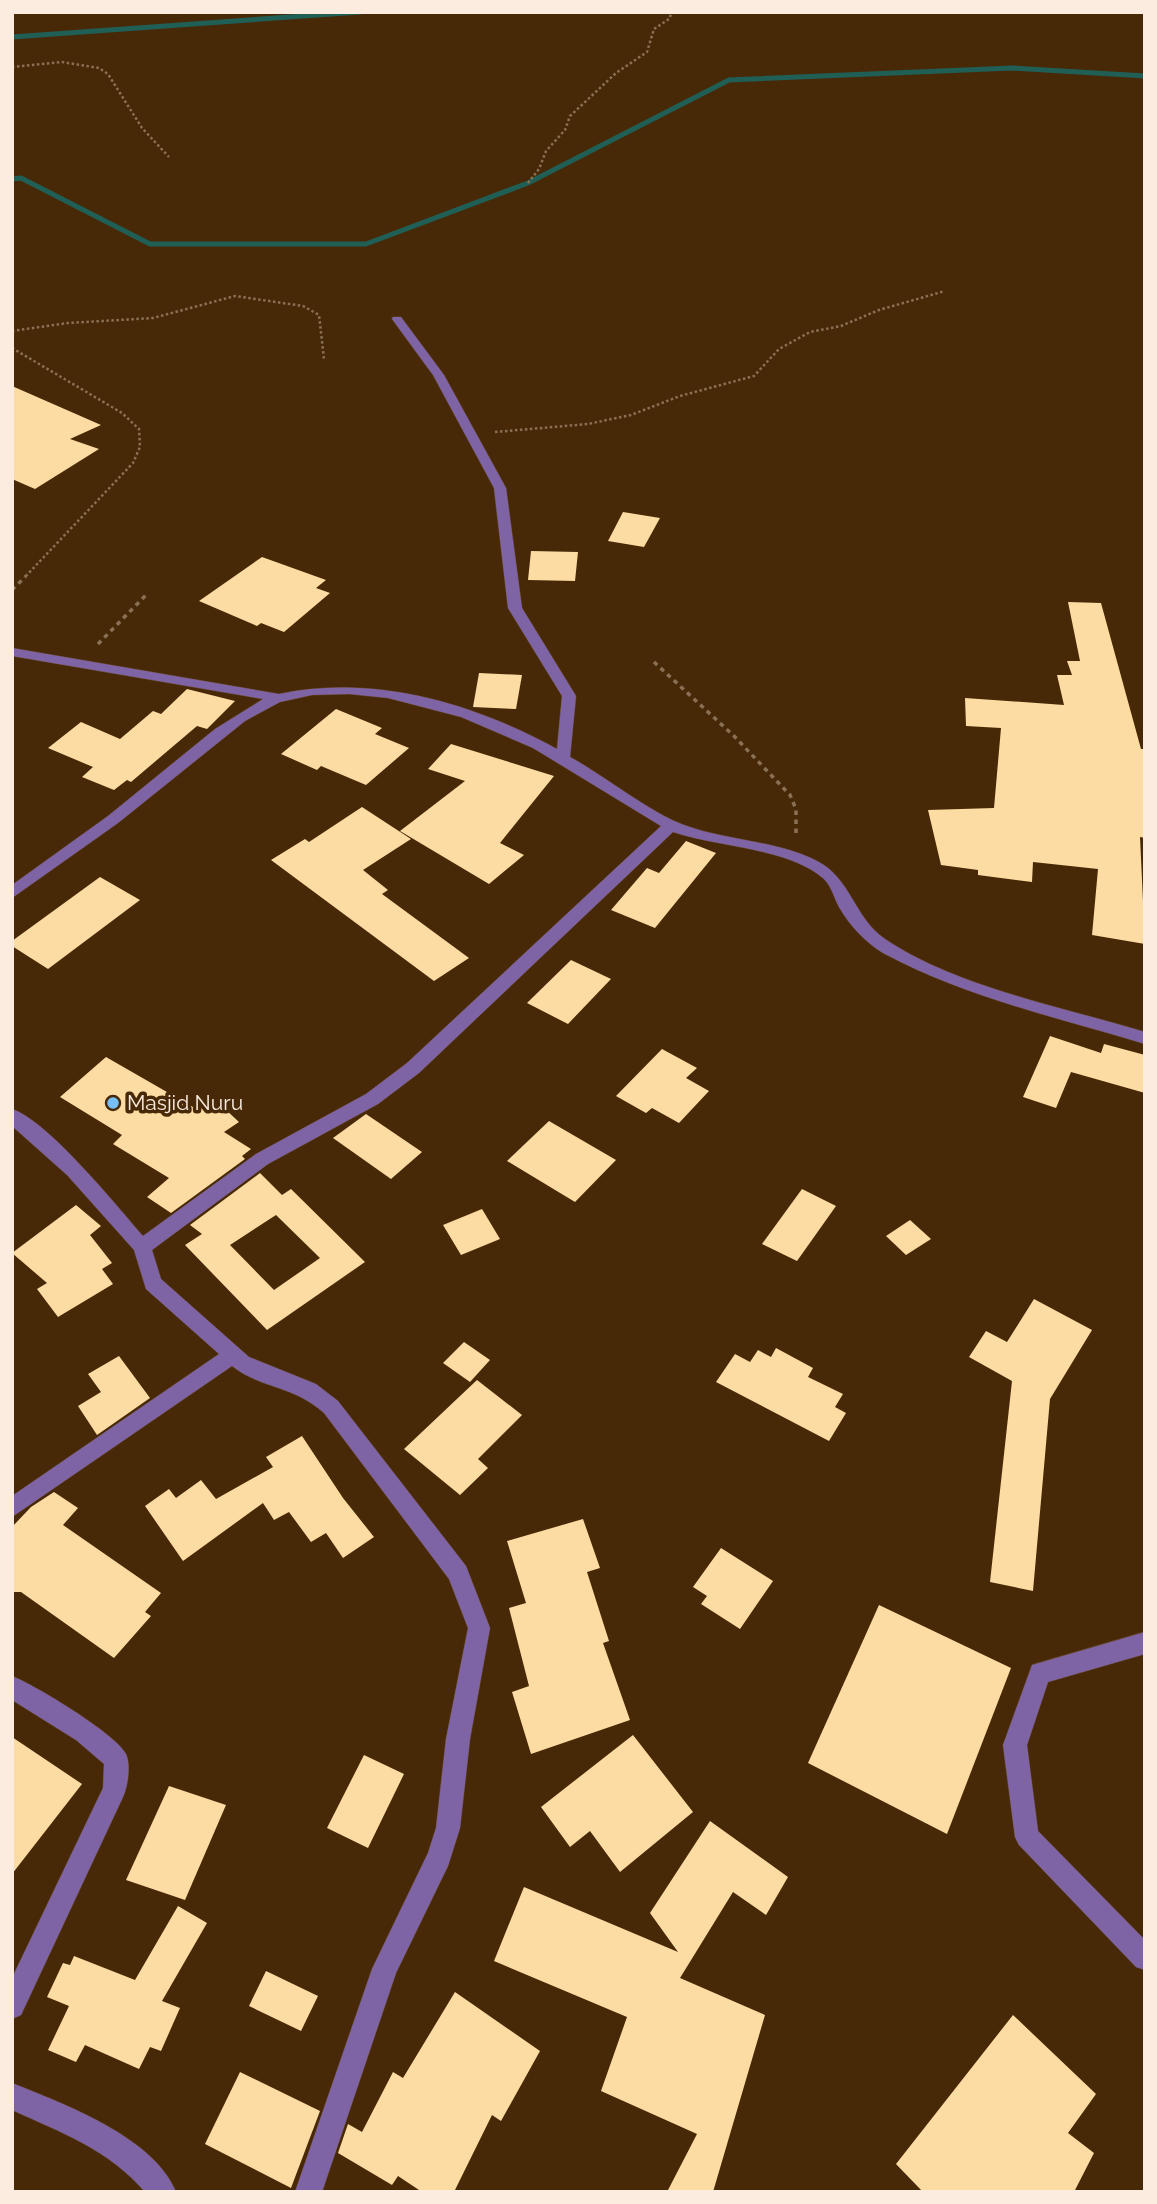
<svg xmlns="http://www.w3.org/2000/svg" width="1157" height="2204" font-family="Raleway,sans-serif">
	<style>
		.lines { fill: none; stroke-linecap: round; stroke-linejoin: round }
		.stream { stroke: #1f5f56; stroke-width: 5 }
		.building { fill: #fcdca3; fill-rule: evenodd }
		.lane-casing { stroke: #65482a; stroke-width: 1 }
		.street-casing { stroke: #65482a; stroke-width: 1 }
		.path-far1 { stroke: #8a7156; stroke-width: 2.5; stroke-dasharray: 2.5 2.5; stroke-linecap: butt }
		.path { stroke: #8a7156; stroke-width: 3.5; stroke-dasharray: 4.5 4.5; stroke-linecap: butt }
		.lane { fill: #7f64a5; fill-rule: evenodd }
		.street { fill: #7f64a5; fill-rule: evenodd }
		.poi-dot { fill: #76c0f7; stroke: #482907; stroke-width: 2.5 }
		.labels { text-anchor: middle; stroke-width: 7; stroke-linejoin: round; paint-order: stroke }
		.poi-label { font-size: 21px; fill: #fbecdf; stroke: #482907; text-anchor: start }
	</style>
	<rect width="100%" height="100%" fill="#482907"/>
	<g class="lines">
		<g class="stream">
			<polyline points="12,37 360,12"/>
			<polyline points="12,179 21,178 150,244 366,244 528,183 729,80 1012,68 1145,76"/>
		</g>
	</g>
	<g class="building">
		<polygon points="12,386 101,425 70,439 99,449 35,489 12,479"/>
		<polygon points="623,512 660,518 644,547 608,541"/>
		<polygon points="531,551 578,552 575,581 528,580"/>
		<polygon points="262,557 326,580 316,588 330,593 284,632 261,623 257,626 199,601"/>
		<polygon points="1068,602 1101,603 1141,749 1145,749 1145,838 1140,837 1145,944 1092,935 1098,869 1033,862 1032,882 978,875 978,870 941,865 928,810 994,808 1001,728 966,726 965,698 1064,705 1057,675 1072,675 1067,661 1080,661"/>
		<polygon points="479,673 522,675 516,709 473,707"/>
		<polygon points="187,689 235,701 207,729 197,726 131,782 127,780 114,790 82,777 93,767 48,748 81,722 120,739 153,711 161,714"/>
		<polygon points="336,709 382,728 375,734 409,748 366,785 321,766 317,770 281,754"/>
		<polygon points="451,744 554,776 500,843 524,855 489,884 400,831 465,781 428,769"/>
		<polygon points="362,807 411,839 363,870 388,890 382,894 469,958 434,981 271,860 305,839 309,842"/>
		<polygon points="686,841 716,853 655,928 611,910 647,868 659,873"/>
		<polygon points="100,877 140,900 48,969 12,946 12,941"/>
		<polygon points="571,960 611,979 568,1024 527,1003"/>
		<polygon points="1050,1036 1101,1053 1104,1044 1145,1055 1145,1093 1071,1072 1056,1108 1023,1097"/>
		<polygon points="662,1049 697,1068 686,1078 709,1091 679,1123 652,1108 646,1113 616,1096"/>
		<polygon points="106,1057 193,1107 211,1096 239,1122 224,1132 251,1149 242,1156 245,1159 171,1213 147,1197 169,1178 113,1144 122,1135 60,1097"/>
		<polygon points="366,1114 422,1152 391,1179 333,1138"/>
		<polygon points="549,1121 616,1160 575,1202 507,1161"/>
		<path d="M260 1173 282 1195 291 1189 365 1262 267 1330 185 1245 202 1234 190 1225ZM276 1215 320 1258 274 1290 230 1245Z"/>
		<polygon points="802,1189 836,1206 797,1261 762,1244"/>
		<polygon points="76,1205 101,1226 90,1235 112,1263 102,1269 113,1284 58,1317 37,1289 47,1283 12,1253"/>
		<polygon points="482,1209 500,1239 461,1255 443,1225"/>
		<polygon points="910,1220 931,1239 906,1255 886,1236"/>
		<polygon points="1034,1299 1092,1330 1050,1399 1033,1591 990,1582 1012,1381 969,1357 986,1331 1007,1342"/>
		<polygon points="464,1342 490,1360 470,1382 443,1363"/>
		<polygon points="776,1348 813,1368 808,1377 843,1394 835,1407 846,1413 829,1441 716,1382 735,1354 750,1362 758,1350 771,1357"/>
		<polygon points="119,1356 150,1398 97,1435 78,1406 101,1392 88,1374"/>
		<polygon points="477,1380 522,1415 478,1459 488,1468 460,1495 404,1449"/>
		<polygon points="302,1436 343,1498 374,1537 343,1558 326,1533 311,1542 289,1512 274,1520 263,1503 183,1561 145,1506 169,1489 176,1498 201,1480 216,1499 273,1467 266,1457"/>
		<polygon points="54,1492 78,1508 63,1525 161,1593 145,1612 151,1616 114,1658 21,1592 12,1592 12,1527 31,1507"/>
		<polygon points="583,1519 600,1568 587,1572 609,1641 603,1643 630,1720 531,1754 512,1692 529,1686 509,1608 526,1603 507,1541"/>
		<polygon points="721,1548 773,1581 740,1629 701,1604 707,1596 693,1587"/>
		<polygon points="879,1605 1011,1668 947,1834 808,1763"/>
		<polygon points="633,1735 693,1812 620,1872 590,1831 570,1847 541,1807"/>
		<polygon points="12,1737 82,1784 12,1874"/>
		<polygon points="364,1755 404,1774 368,1848 327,1828"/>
		<polygon points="169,1786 226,1805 185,1900 126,1880"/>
		<polygon points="710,1821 788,1877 766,1915 733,1892 680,1978 765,2015 713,2192 667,2192 697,2134 601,2091 627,2017 494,1961 524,1887 678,1952 650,1913"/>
		<polygon points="178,1906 207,1923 162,2001 180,2008 161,2051 150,2047 139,2069 85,2045 76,2062 48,2050 69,2006 47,1997 63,1963 70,1965 74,1956 135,1980"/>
		<polygon points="266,1971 318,1996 301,2031 249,2006"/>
		<polygon points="455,1992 540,2051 501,2121 492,2115 454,2192 422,2192 398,2176 392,2185 338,2153 348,2124 362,2132 393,2072 403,2078"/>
		<polygon points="1013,2015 1096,2094 1068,2133 1094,2153 1074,2192 923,2192 896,2164"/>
		<polygon points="240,2072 320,2111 291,2188 205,2144"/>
	</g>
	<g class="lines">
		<g class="lane-casing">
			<polygon id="lane" points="1145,1632 1145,1654 1048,1682 1027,1745 1038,1831 1145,1940 1145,1970 1136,1967 1019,1845 1015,1837 1003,1745 1032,1665"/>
		</g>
		<g class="street-casing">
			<g id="street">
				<path d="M393 317H401L444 375 506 488 522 608 576 696 570 757C605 776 649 812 684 825 727 841 776 840 817 861 851 878 854 918 885 939 956 987 1063 1007 1145 1032V1044C1056 1017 965 997 883 953 865 942 850 926 839 907 834 898 832 887 824 879 790 848 717 847 673 832L419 1073 378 1104 268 1164 152 1250 161 1279 249 1357 316 1384 338 1401 466 1566 490 1628 470 1739 460 1828 448 1866 396 1973 322 2192H295L372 1969 428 1853 436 1828 446 1739 468 1628 449 1579 324 1413C293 1385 261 1389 232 1366L12 1517V1496L219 1354 146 1289 134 1250 67 1175 12 1126V1109C47 1120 117 1206 143 1236L256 1154 366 1094 407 1063 661 826 533 748 461 717 388 698 349 694 312 695 280 702 245 721 118 823 12 898V885L108 816 215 729 263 699 12 656V648L279 694C374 674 473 703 557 749L562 696 508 608 494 488 433 375 392 319Z"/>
				<path d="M12 1676C35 1685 116 1734 126 1754 131 1765 128 1786 123 1797L21 2015 12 2019V1978L103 1788 104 1764 76 1740 12 1700Z"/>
				<path d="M12 2083C64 2104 154 2137 176 2192H145C108 2149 62 2133 12 2110Z"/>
			</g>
		</g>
		<g class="path-far1">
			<polyline points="12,67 62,62 99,68 108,74 142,128 169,157"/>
			<polyline points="528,183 539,169 546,151 565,130 570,116 616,73 647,52 654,29 669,19 672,12"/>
			<polyline points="12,331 68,323 153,318 235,296 303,306 319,315 324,359"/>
			<polyline points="12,348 122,413 139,429 140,447 133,463 24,578"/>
			<polyline points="495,432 588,424 631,415 680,396 754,376 779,349 810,332 841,326 879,310 945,291"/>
		</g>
		<g class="path">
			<polyline points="12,590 26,576"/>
			<polyline points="98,644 148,593"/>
			<polyline points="654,662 734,736 790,795 796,809 796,833"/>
		</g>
		<use href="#lane" class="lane"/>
		<use href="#street" class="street"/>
	</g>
	<circle class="poi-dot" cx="113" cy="1103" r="7"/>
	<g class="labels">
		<g class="poi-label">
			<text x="127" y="1110">Masjid Nuru</text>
		</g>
	</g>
	<rect width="1157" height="2204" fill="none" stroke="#fbecdf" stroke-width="28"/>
</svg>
